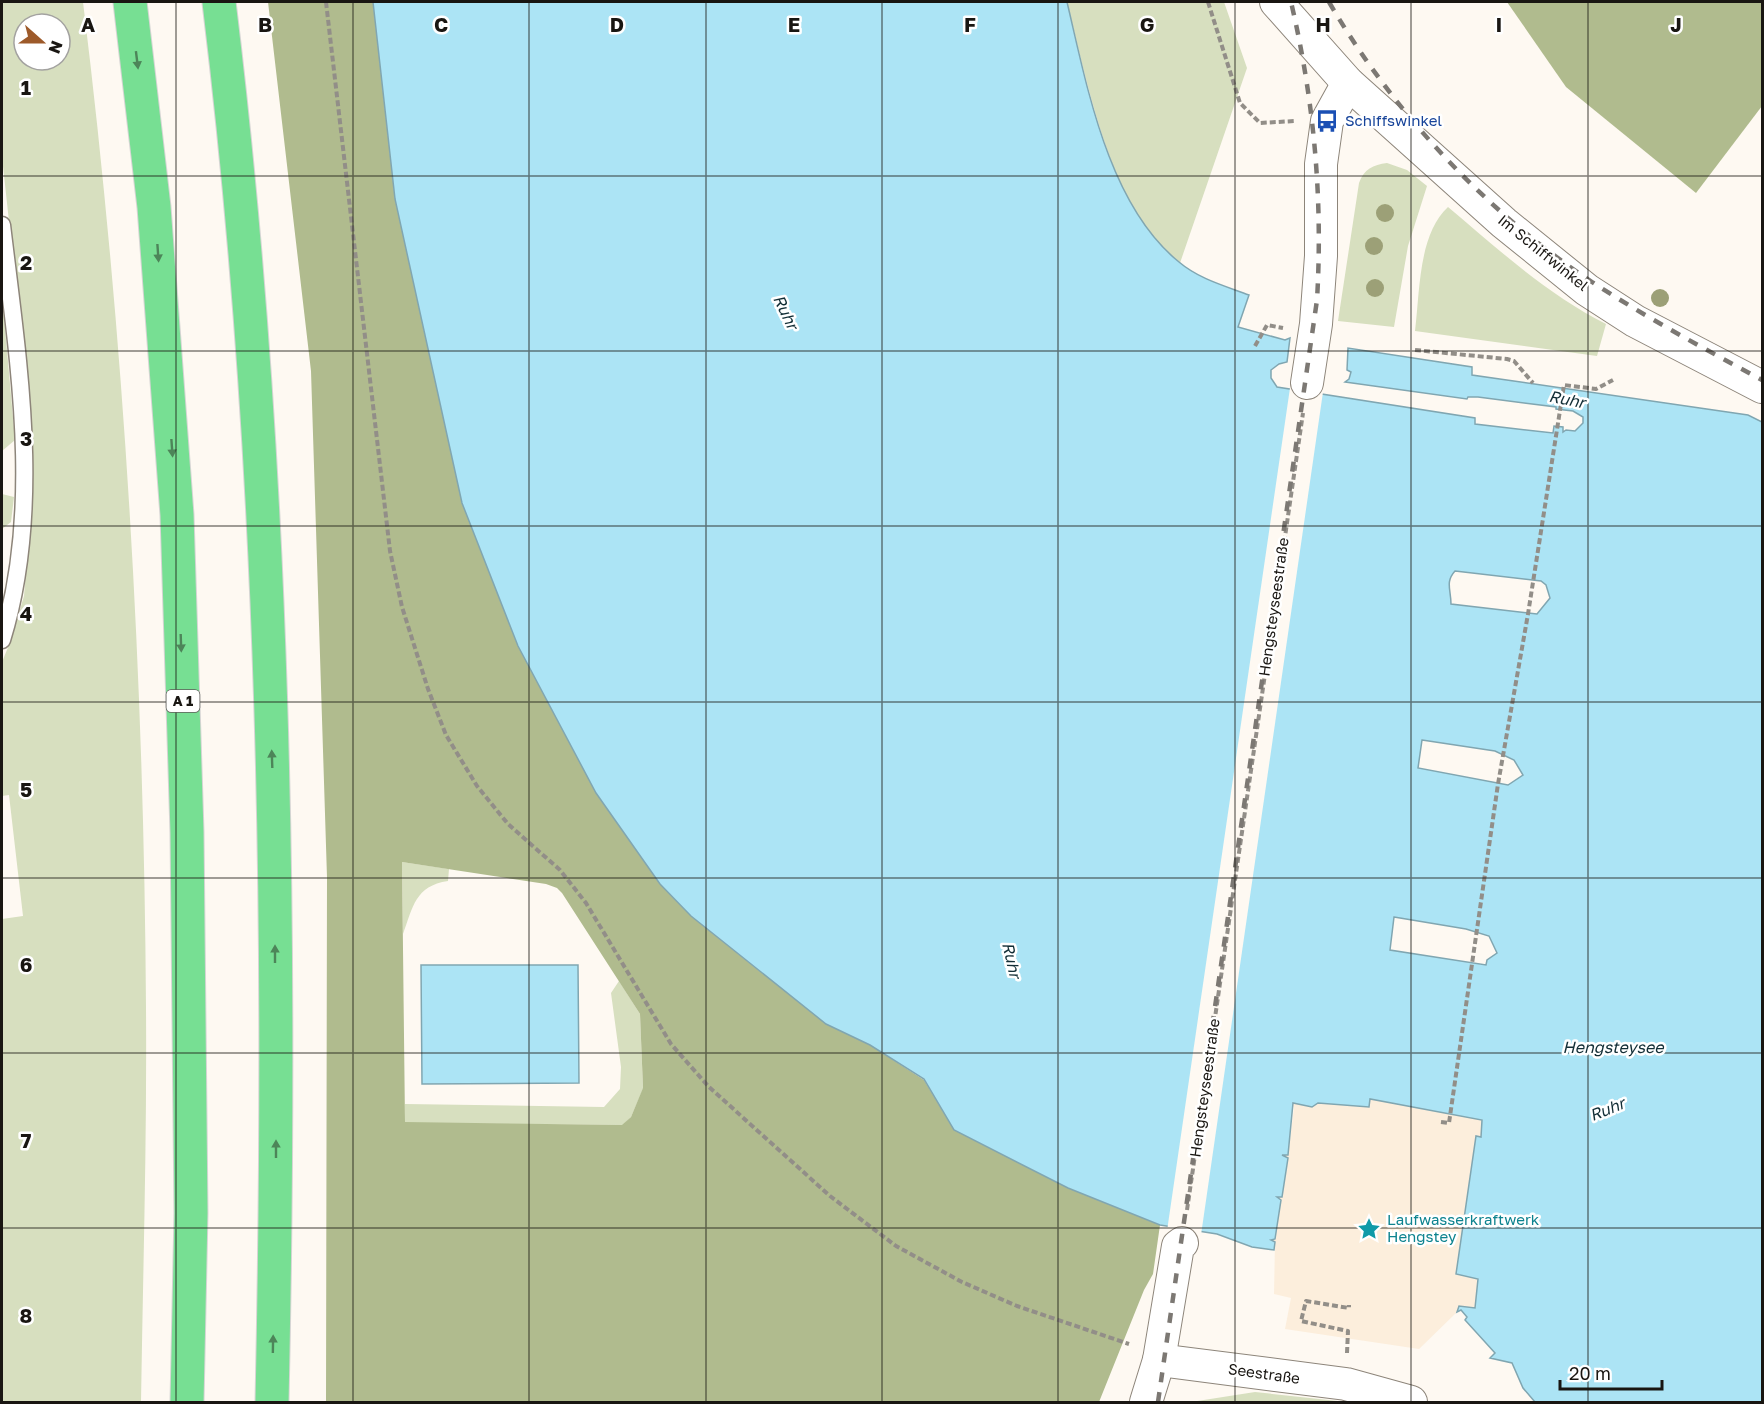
<svg xmlns="http://www.w3.org/2000/svg" width="1764" height="1404" font-family="'Golos Text',sans-serif">
	<style>
		.built { fill: #fceedc }
		.green { fill: #d7dfbf; fill-rule: evenodd }
		.forest { fill: #b0bb8e; fill-rule: evenodd }
		.water { fill: #ace4f5; stroke: #80a6b1; stroke-width: 1.5; fill-rule: evenodd }
		.pier { fill: #fef9f2 }
		.lines { fill: none; stroke-linecap: round; stroke-linejoin: round }
		.lane-casing { stroke: #8d857a; stroke-width: 19 }
		.street-casing { stroke: #8d857a; stroke-width: 34 }
		.highway-casing { stroke: #d6d5d4; stroke-width: 35 }
		.path { stroke: #928e88; stroke-width: 4; stroke-dasharray: 6 3; stroke-linecap: butt }
		.lane { stroke: #fff; stroke-width: 16 }
		.street { stroke: #fff; stroke-width: 32 }
		.highway { stroke: #77df93; stroke-width: 33 }
		.rail { stroke: #7c7873; stroke-width: 4.5; stroke-dasharray: 10 10; stroke-linecap: butt }
		.tree { fill: #9ca077 }
		.oneway { fill: #4d8559 }
		.grid { fill: none; stroke: #191612; stroke-width: 1.5; stroke-opacity: 0.55 }
		.labels { text-anchor: middle; stroke-width: 5; stroke-linejoin: round; paint-order: stroke }
		.shield { fill: #fff; stroke: #5e5c59; stroke-width: 1.5 }
		.shield-label { font-size: 14px; font-weight: bold; fill: #191612 }
		.transit-label { font-size: 15px; fill: #164399; stroke: #fff; text-anchor: start }
		.street-label { font-size: 15px; fill: #191612; stroke: #fff }
		.culture-label { font-size: 15px; fill: #0d838f; stroke: #fff; text-anchor: start }
		.water-label { font-size: 16px; font-style: italic; fill: #122e36; stroke: #fff }
		.grid-label { font-size: 20px; text-anchor: middle; font-weight: bold; fill: #191612; stroke: #fff; stroke-width: 5; stroke-linejoin: round; paint-order: stroke }
	</style>
	<rect width="100%" height="100%" fill="#fef9f2"/>
	<polygon class="built" points="1370,1099 1482,1120 1481,1138 1476,1137 1456,1274 1478,1279 1475,1308 1459,1306 1457,1312 1419,1349 1285,1329 1291,1298 1274,1294 1275,1242 1270,1241 1271,1238 1275,1239 1281,1200 1277,1197 1282,1197 1288,1158 1282,1155 1288,1155 1294,1108 1292,1104 1318,1103 1369,1107"/>
	<g class="green">
		<path d="M2 2H83C124 335 144 672 146 1008 147 1139 143 1271 141 1402H2V919L23 916 9 795 2 796V662L11 640 24 596 29 535 23 350 2 157ZM24 24H60V60H24Z"/>
		<path d="M1067 2H1224L1247 68 1180 263C1166 250 1149 236 1139 220 1101 154 1085 74 1067 2Z"/>
		<path d="M1387 163 1407 170 1427 186 1408 246 1394 327 1338 321 1359 183C1364 169 1373 165 1387 163Z"/>
		<path d="M1448 207C1499 250 1547 294 1606 324L1597 356 1415 331C1420 292 1418 235 1448 207Z"/>
		<polygon points="2,295 15,440 2,451"/>
		<polygon points="2,494 14,497 11,522 2,529"/>
		<path d="M402 862 449 869 448 881C415 886 413 907 403 934Z"/>
		<polygon points="619,981 640,1014 643,1089 631,1117 623,1125 405,1123 405,1104 604,1107 620,1089 621,1067 611,993"/>
		<polygon points="1255,1392 1347,1402 1191,1402"/>
	</g>
	<g class="forest">
		<path d="M268 2H373L395 199 462 503 518 646 596 793 660 884 691 916 826 1024 870 1045 924 1080 954 1130 1068 1188 1160 1225 1153 1274 1144 1290 1099 1402H326L327 877 311 371ZM402 862 546 884 557 888 562 893 640 1014 643 1088 631 1117 622 1125 405 1122Z"/>
		<polygon points="1507,2 1762,2 1762,106 1696,193 1566,87"/>
	</g>
	<g class="water">
		<path d="M373 2H1067C1087 86 1108 205 1179 262 1199 279 1225 286 1249 295L1238 327 1285 340 1290 338 1287 362 1279 364 1271 370V378L1277 387 1475 418V424L1553 433 1554 426 1563 427V432L1566 430 1575 431 1583 423V417L1573 411 1556 409V407L1478 397H1468L1467 399 1345 382 1349 379 1351 372 1347 370 1348 348 1472 367V375L1748 415 1762 422V1402H1535L1523 1388 1512 1363 1490 1358 1495 1353 1465 1320 1467 1317 1461 1310 1457 1312 1459 1306 1475 1308 1478 1279 1456 1274 1476 1136 1481 1137 1482 1120 1370 1099 1369 1107 1318 1103 1312 1107 1293 1103 1288 1155H1282L1288 1158 1282 1197H1277L1281 1200 1275 1239 1271 1240 1275 1242 1274 1250 1252 1247 1217 1234 1160 1225 1068 1188 954 1130 924 1079 870 1045 826 1024 691 916 660 884 596 793 518 646 462 503 395 199ZM1455 571 1541 581 1546 585 1550 598 1537 614 1451 604C1451 590 1445 582 1455 571ZM1422 740 1495 751 1514 760 1523 775 1508 785 1418 768ZM1394 917 1466 929 1489 936 1497 953 1487 960 1486 965 1390 950Z"/>
		<polygon points="421,965 578,965 579,1083 422,1084"/>
	</g>
	<polygon class="pier" points="1290,388 1323,392 1201,1235 1167,1231"/>
	<g class="lines">
		<g class="lane-casing">
			<path id="lane" d="M2 225C18 360 43 507 2 640"/>
		</g>
		<g class="street-casing">
			<g id="street">
				<polyline points="1276,2 1348,83 1504,223 1587,290 1635,321 1762,387"/>
				<polyline points="1307,383 1316,324 1321,256 1321,164 1327,121 1348,83"/>
				<polyline points="1159,1360 1346,1384 1411,1402"/>
				<polyline points="1146,1402 1159,1360 1178,1246 1182,1243"/>
			</g>
		</g>
		<g class="highway-casing">
			<g id="highway">
				<polyline points="130,2 154,207 177,515 187,832 191,1213 187,1402"/>
				<path d="M219 2C276 466 282 935 272 1402"/>
			</g>
		</g>
		<g class="path">
			<polyline points="326,2 390,551 402,607 428,689 446,735 477,786 508,824 560,870 586,903 671,1044 709,1087 830,1196 896,1246 962,1282 1017,1306 1129,1344"/>
			<polyline points="1208,2 1240,103 1260,123 1295,121"/>
			<polyline points="1255,346 1267,325 1283,328"/>
			<polyline points="1415,350 1507,359 1514,361 1533,383"/>
			<polyline points="1441,1122 1449,1123 1498,784 1528,614 1564,385 1596,389 1613,380"/>
			<polyline points="1187,1210 1303,413"/>
			<polyline points="1347,1353 1348,1331 1301,1321 1306,1301 1349,1308 1349,1305"/>
		</g>
		<use href="#lane" class="lane"/>
		<use href="#street" class="street"/>
		<use href="#highway" class="highway"/>
		<g class="rail">
			<path d="M1329 2C1393 112 1486 212 1592 282 1647 318 1705 349 1762 380"/>
			<path d="M1158 1402 1317 300C1323 199 1314 100 1291 2"/>
		</g>
	</g>
	<g class="tree">
		<circle cx="1385" cy="213" r="9"/>
		<circle cx="1374" cy="246" r="9"/>
		<circle cx="1375" cy="288" r="9"/>
		<circle cx="1660" cy="298" r="9"/>
	</g>
	<defs><path id="oneway-solid" d="M-6-.8H1V-3.2L6.5 0L1 3.2V.8H-6Z" transform="scale(1.5)"/></defs>
	<g class="oneway">
		<use href="#oneway-solid" transform="translate(137 60) rotate(83)"/>
		<use href="#oneway-solid" transform="translate(158 253) rotate(86)"/>
		<use href="#oneway-solid" transform="translate(172 448) rotate(86)"/>
		<use href="#oneway-solid" transform="translate(181 643) rotate(88)"/>
		<use href="#oneway-solid" transform="translate(272 759) rotate(-92)"/>
		<use href="#oneway-solid" transform="translate(275 954) rotate(-90)"/>
		<use href="#oneway-solid" transform="translate(276 1149) rotate(-90)"/>
		<use href="#oneway-solid" transform="translate(273 1344) rotate(-89)"/>
	</g>
	<path class="grid" d="M176 2V1402M353 2V1402M529 2V1402M706 2V1402M882 2V1402M1058 2V1402M1235 2V1402M1411 2V1402M1588 2V1402M2 176H1762M2 351H1762M2 526H1762M2 702H1762M2 878H1762M2 1053H1762M2 1228H1762"/>
	<defs>
		<g id="bus-bare" transform="scale(1.8)"><path d="M-5-6H5V4H4V6H2V4H-2V6H-4V4H-5ZM-3.5-4V0h7V-4ZM-3.5 1.2v1.5H-2V1.2ZM2 1.2v1.5H3.5V1.2Z" fill="#1a4fb4" stroke="#fff" stroke-width="2.5" paint-order="stroke"/></g>
		<g id="sight-bare" transform="scale(1.8)"><path d="M0-6L1.8-2.2L6-1.7L2.9 1.2L3.7 5.4L0 3.3L-3.7 5.4L-2.9 1.2L-6-1.7L-1.8-2.2Z" fill="#0f9aa8" stroke="#fff" stroke-width="2.5" paint-order="stroke"/></g>
	</defs>
	<g fill-rule="evenodd">
		<use href="#bus-bare" x="1327" y="121"/>
		<use href="#sight-bare" x="1369" y="1229"/>
	</g>
	<g class="labels">
		<rect class="shield" x="166.5" y="690" width="33" height="22" rx="4.5"/>
		<g class="shield-label">
			<text x="183" y="706">A 1</text>
		</g>
		<g class="transit-label">
			<text x="1345" y="126">Schiffswinkel</text>
		</g>
		<g class="street-label">
			<text transform="translate(1543 253) rotate(39)" y="5">Im Schiffwinkel</text>
			<text transform="translate(1274 607) rotate(-82)" y="5">Hengsteyseestraße</text>
			<text transform="translate(1205 1088) rotate(-82)" y="5">Hengsteyseestraße</text>
			<text transform="translate(1264 1374) rotate(8)" y="5">Seestraße</text>
		</g>
		<g class="culture-label">
			<text x="1387" y="1225">Laufwasserkraftwerk<tspan x="1387" dy="17">Hengstey</tspan></text>
		</g>
		<g class="water-label">
			<text transform="translate(786 312) rotate(64)" y="6">Ruhr</text>
			<text transform="translate(1567 399) rotate(11)" y="6">Ruhr</text>
			<text transform="translate(1012 960) rotate(77)" y="6">Ruhr</text>
			<text x="1613" y="1053">Hengsteysee</text>
			<text transform="translate(1607 1109) rotate(-22)" y="6">Ruhr</text>
		</g>
	</g>
	<g class="grid-label">
		<text x="88" y="32">A</text>
		<text x="265" y="32">B</text>
		<text x="441" y="32">C</text>
		<text x="617" y="32">D</text>
		<text x="794" y="32">E</text>
		<text x="970" y="32">F</text>
		<text x="1147" y="32">G</text>
		<text x="1323" y="32">H</text>
		<text x="1499" y="32">I</text>
		<text x="1676" y="32">J</text>
		<text x="26" y="95">1</text>
		<text x="26" y="270">2</text>
		<text x="26" y="446">3</text>
		<text x="26" y="621">4</text>
		<text x="26" y="797">5</text>
		<text x="26" y="972">6</text>
		<text x="26" y="1148">7</text>
		<text x="26" y="1323">8</text>
	</g>
	<rect width="1764" height="1404" fill="none" stroke="#191612" stroke-width="6"/>
	<g transform="translate(42 42) rotate(111)"><circle r="28" fill="#ffffff" stroke="#a3a2a0" stroke-width="1.5"/>
	<path d="M0-4.5L10 22L0 15L-10 22Z" fill="#9d5a2a"/>
	<text y="-9" font-size="16" font-weight="bold" text-anchor="middle" fill="#191612">N</text>
	</g>
	<path d="M1560 1380v9h102v-9" fill="none" stroke="#191612" stroke-width="3"/>
	<text x="1569" y="1380" font-size="18" fill="#191612" stroke="#ffffff" stroke-width="4.5" paint-order="stroke">20 m</text>
</svg>
